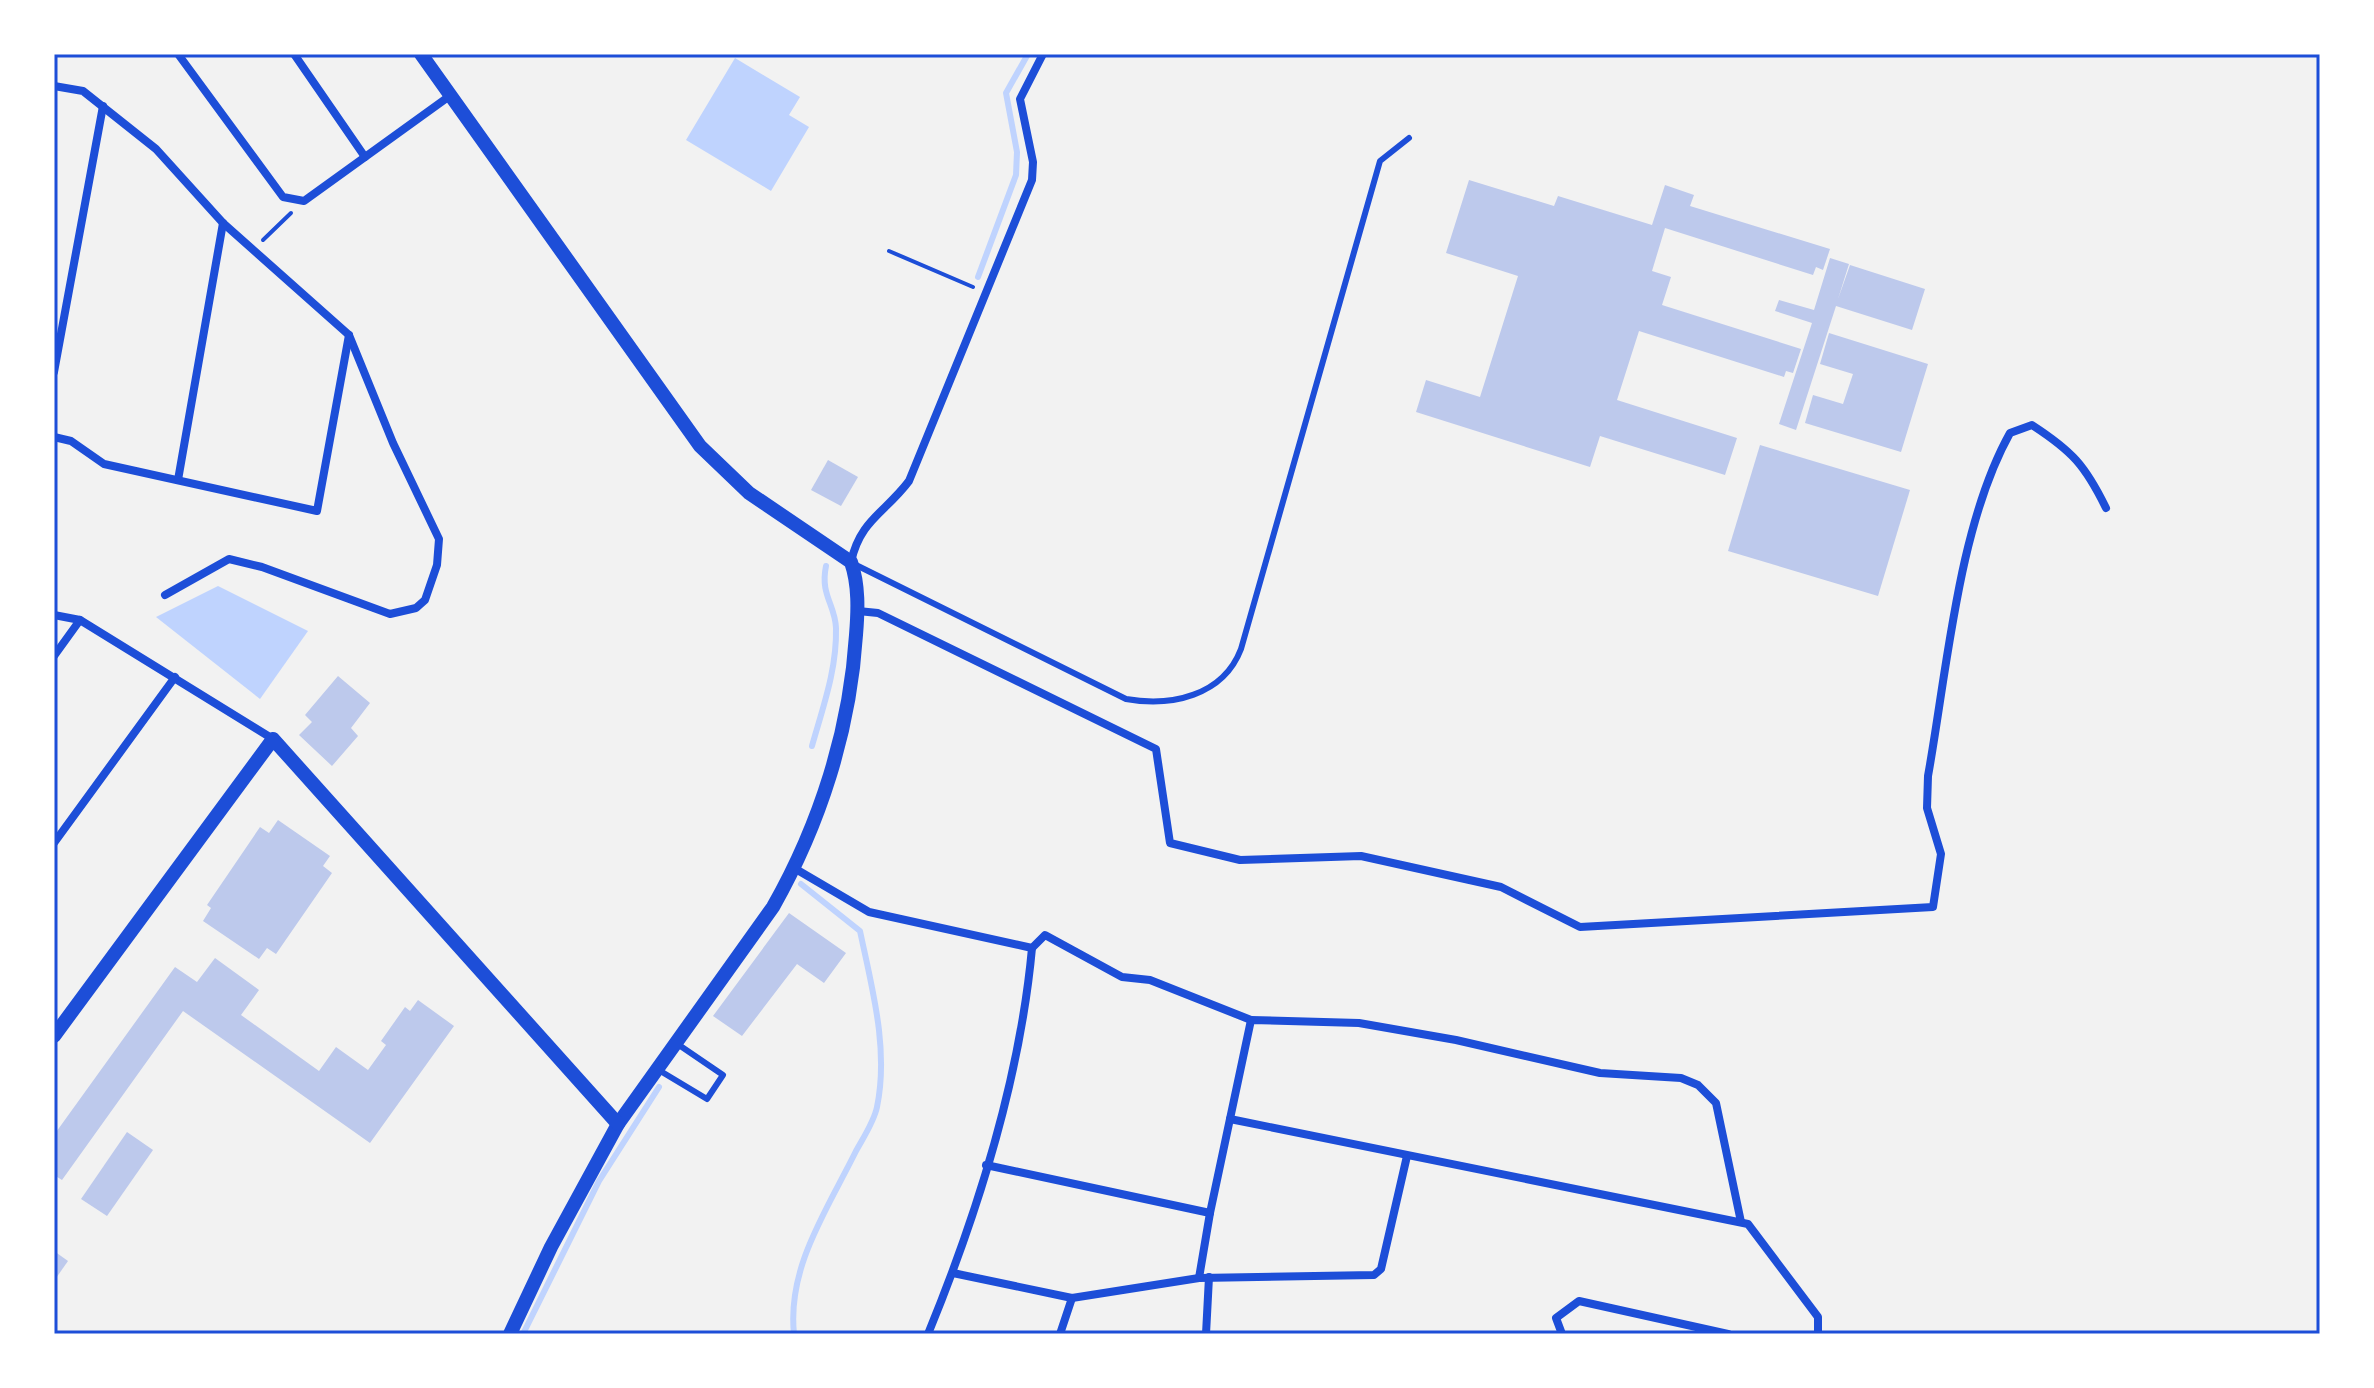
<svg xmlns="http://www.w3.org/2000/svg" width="2374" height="1388" font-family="'Public Sans',sans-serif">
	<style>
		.water { fill: #bfd3fe }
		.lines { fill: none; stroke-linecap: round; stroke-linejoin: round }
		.stream { stroke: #bfd3fe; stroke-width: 6 }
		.building { fill: #bdc9ec }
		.path { stroke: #1d4ed8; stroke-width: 4 }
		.service { stroke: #1d4ed8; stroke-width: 6 }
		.minor { stroke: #1d4ed8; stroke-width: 8 }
		.tertiary { stroke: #1d4ed8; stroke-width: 14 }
		.neatline { fill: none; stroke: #1d4ed8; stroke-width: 3 }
	</style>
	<rect width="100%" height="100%" fill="#f2f2f2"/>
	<g class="water">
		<polygon points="735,58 800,97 789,115 809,127 771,191 686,140"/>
		<polygon points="218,586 308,631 260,699 156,617"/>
	</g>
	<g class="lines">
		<g class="stream">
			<polyline points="978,277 1016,175 1017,152 1006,93 1028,54"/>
			<path d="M812 746C823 707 837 669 836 628 835 604 820 595 826 566"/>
			<polyline points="523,1334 599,1181 659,1087"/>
			<path d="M794 1334C787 1267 827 1210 856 1151 863 1138 874 1122 877 1107 889 1049 872 988 860 931L801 884"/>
		</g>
	</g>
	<g class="building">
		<polygon points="1469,180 1554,206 1558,196 1652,225 1665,185 1694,195 1690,206 1830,249 1823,270 1816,267 1813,275 1665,228 1652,271 1671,277 1662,305 1801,349 1793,373 1786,371 1784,377 1639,331 1617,400 1737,438 1725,475 1600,436 1590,467 1416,412 1426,380 1480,397 1518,276 1446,253"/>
		<polygon points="1830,258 1849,264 1838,299 1850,265 1925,289 1912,330 1836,306 1796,430 1779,424 1812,323 1775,311 1779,300 1814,310"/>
		<polygon points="1829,333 1928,364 1901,452 1805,423 1813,395 1843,404 1853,374 1820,364"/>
		<polygon points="1760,445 1910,490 1878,596 1728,551"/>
		<polygon points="828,460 858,477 841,506 811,490"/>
		<polygon points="338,676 370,703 351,728 358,736 332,766 299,735 312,722 305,715"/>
		<polygon points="278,820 330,856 323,866 332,873 276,954 267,948 259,959 203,921 211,908 207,905 260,827 269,833"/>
		<polygon points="789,913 846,953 824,983 797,964 742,1036 713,1016"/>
		<polygon points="215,958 259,990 241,1015 319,1071 336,1047 368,1070 386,1045 381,1041 405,1007 410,1011 418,1000 454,1026 370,1143 183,1011 62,1180 54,1175 54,1135 175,967 197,982"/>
		<polygon points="127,1132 153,1150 107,1216 81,1199"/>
		<polygon points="54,1251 68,1261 54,1281"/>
	</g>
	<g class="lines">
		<g class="path">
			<polyline points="263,240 291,213"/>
			<polyline points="889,251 973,287"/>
		</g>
		<g class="service">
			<path d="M854 564 1126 699C1171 707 1223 696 1241 649L1380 161 1409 138"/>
			<polyline points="657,1069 707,1099 723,1075 676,1043"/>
		</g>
		<g class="minor">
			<polyline points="178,54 283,197 304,201 451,95"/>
			<polyline points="294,54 365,157"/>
			<polyline points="54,86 83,91 156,149 223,223 349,335 393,443 439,539 437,565 425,600 416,608 390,614 262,567 229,559 165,595"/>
			<polyline points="54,372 103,106"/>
			<polyline points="54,437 71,441 104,464 317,511 349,335"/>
			<polyline points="178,480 223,223"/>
			<path d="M851 562C860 520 885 513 909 481L1032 180 1033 162 1020 99 1043 54"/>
			<path d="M858 611 878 613 1156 749 1170 843 1240 860 1361 856 1501 887 1580 927 1933 907 1941 854 1927 808 1928 776C1947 671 1958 526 2010 433L2032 425C2072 451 2085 465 2106 508"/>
			<polyline points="54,615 80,620 273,739"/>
			<polyline points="54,656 80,620"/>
			<polyline points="54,843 175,677"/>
			<path d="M794 868 869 912 1032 948C1020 1079 978 1212 928 1334"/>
			<polyline points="1032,948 1045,935 1122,977 1150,980 1251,1020"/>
			<polyline points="1230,1119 1748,1224 1818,1317 1818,1334"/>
			<polyline points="986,1165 1210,1213"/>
			<polyline points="953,1273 1072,1298 1199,1278 1374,1275 1381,1269 1407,1156"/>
			<polyline points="1199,1278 1210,1213 1251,1020 1359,1023 1456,1040 1600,1073 1681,1078 1698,1085 1716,1103 1741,1222"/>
			<polyline points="1060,1334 1072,1298"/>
			<polyline points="1206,1334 1209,1277"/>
			<polyline points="1562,1334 1556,1318 1579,1301 1728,1334"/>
		</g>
		<g class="tertiary">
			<path d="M421 54 700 446 749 493 851 562C859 585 858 611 856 635 850 730 820 824 773 907L618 1124 551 1247 510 1334"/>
			<polyline points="54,1036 273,739 618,1124"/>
		</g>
	</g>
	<rect width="2374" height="1388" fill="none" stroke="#ffffff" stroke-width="112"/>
	<rect x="56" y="56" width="2262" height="1276" class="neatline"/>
</svg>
